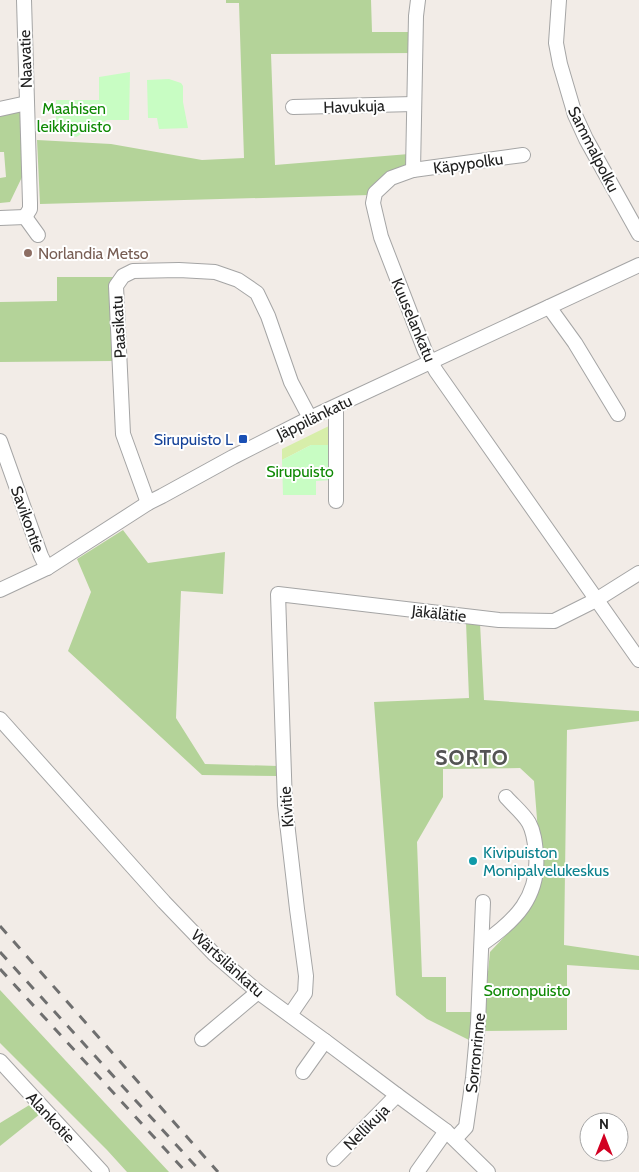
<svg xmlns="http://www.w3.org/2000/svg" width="639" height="1172" font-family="Cabin,sans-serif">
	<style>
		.grass { fill: #d7eeaa }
		.forest { fill: #b4d399 }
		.park { fill: #c8fdc3 }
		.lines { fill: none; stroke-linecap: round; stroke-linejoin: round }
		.minor-casing { stroke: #a5a5a5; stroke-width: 16 }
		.minor { stroke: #fff; stroke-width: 14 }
		.rail { stroke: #6f6f6f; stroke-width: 3; stroke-dasharray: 10 10; stroke-linecap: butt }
		.education-dot { fill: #8d6e63; stroke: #fff; stroke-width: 2 }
		.transit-dot { fill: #1a4fb4; stroke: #fff; stroke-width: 2 }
		.culture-dot { fill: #0f9aa8; stroke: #fff; stroke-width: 2 }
		.labels { text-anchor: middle; stroke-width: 4; stroke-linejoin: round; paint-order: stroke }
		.street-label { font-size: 16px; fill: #212121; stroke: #fff }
		.park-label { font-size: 16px; fill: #0f8904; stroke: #fff }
		.education-label { font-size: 16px; fill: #785e54; stroke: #fff; text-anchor: start }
		.transit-label { font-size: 16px; fill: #164399; stroke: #fff; text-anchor: end }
		.culture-label { font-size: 16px; fill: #0d838f; stroke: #fff; text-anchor: start }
		.district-label { font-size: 21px; font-weight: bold; letter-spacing: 1px; fill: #545454; stroke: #fff }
	</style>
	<rect width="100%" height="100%" fill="#f2ece7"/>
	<polygon class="grass" points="333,424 333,445 311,445 282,460 282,449"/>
	<g class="forest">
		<polygon points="226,0 371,0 372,32 414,32 413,53 271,54 275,165 409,154 410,168 370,195 40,204 37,140 111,144 202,160 244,158 239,3 226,3"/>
		<polygon points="21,108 23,175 10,202 0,203 0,178 6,177 4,152 0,152 0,113"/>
		<polygon points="57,277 113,277 113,361 0,362 0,302 57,301"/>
		<polygon points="123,530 148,563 225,552 223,594 181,591 176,718 205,764 278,766 278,776 202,775 68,651 91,592 77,559"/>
		<polygon points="466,622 480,623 484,700 639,711 639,721 567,730 564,945 639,956 639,970 567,965 567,1030 482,1031 490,952 520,920 540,857 534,781 520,768 443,769 443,797 417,842 422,977 446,977 446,1012 472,1012 469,1040 427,1019 396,995 374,702 469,698"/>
		<polygon points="0,991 0,990 169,1172 127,1172 107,1150 0,1043"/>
		<polygon points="31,1104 40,1114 0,1146 0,1123"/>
	</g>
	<g class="park">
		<polygon points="130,72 129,120 107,120 76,137 52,125 56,118 56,100 99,100 99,77"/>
		<polygon points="169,79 181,83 183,86 183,102 188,128 159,129 157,118 148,118 147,80"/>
		<polygon points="311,445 333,445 333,480 316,481 316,495 283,495 282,460"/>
	</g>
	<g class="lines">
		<g class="minor-casing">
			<g id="minor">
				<polyline points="24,0 30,203 30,209 25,217"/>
				<polyline points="418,0 416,16 413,170 391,178 375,193 373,203 381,237 425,351 436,371 639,660"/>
				<polyline points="559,0 556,43 560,64 575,115 586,139 639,234"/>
				<polyline points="293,107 414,104"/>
				<polyline points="0,109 27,103"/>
				<polyline points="413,170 523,155"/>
				<polyline points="25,217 38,235"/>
				<polyline points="0,218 25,217"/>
				<polyline points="549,307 575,343 618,414"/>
				<polyline points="336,407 336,501"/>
				<polyline points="0,441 41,556 47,568"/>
				<polyline points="148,503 123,434 116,286 123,276 133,271 179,270 215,272 238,280 257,293 268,316 291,382 310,418"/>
				<polyline points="0,590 47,568 148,503 162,496 233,457 310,418 639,265"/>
				<polyline points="0,719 164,902 214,954 258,992 325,1041 397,1095 446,1131 488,1172"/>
				<path d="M482 944C515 921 540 897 536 853 535 843 534 832 529 823 524 814 513 805 506 797"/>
				<polyline points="290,1015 305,993 306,976 297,909 285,805 278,594 499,620 554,621 596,600 639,573"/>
				<polyline points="202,1039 258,992"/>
				<polyline points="0,1061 102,1172"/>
				<polyline points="303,1072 325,1041"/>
				<polyline points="455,1139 466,1127 473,1078 478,1023 483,902"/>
				<polyline points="334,1159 397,1095"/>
				<polyline points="417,1172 446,1131"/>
			</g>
		</g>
		<use href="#minor" class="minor"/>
		<g class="rail">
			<polyline points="0,926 218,1172"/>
			<polyline points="0,952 201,1172"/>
			<polyline points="0,969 186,1172"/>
		</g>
	</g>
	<circle class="education-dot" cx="28" cy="253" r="5"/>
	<rect class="transit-dot" x="238" y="434" width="10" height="10" rx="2.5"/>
	<circle class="culture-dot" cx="473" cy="861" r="5"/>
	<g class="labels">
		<g class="street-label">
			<text transform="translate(25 59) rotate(-92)" y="6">Naavatie</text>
			<text transform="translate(354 106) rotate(-2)" y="6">Havukuja</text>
			<text transform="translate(594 149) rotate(63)" y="6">Sammalpolku</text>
			<text transform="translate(468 163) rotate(-8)" y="6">Käpypolku</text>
			<text transform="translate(414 320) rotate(67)" y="6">Kuuselankatu</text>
			<text transform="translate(118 327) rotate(-93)" y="6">Paasikatu</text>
			<text transform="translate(314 417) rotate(-26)" y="6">Jäppilänkatu</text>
			<text transform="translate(28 519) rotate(70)" y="6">Savikontie</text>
			<text transform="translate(439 613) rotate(6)" y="6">Jäkälätie</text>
			<text transform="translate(286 807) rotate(-94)" y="6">Kivitie</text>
			<text transform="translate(228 963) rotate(42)" y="6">Wärtsilänkatu</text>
			<text transform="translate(475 1053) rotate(-84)" y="6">Sorronrinne</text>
			<text transform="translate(51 1117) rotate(47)" y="6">Alankotie</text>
			<text transform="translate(366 1127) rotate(-45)" y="6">Nellikuja</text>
		</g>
		<g class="park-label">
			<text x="74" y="114">Maahisen<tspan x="74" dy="18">leikkipuisto</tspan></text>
			<text x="300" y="477">Sirupuisto</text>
			<text x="527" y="996">Sorronpuisto</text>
		</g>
		<g class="education-label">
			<text x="38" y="259">Norlandia Metso</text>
		</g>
		<g class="transit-label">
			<text x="233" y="445">Sirupuisto L</text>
		</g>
		<g class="culture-label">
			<text x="483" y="858">Kivipuiston<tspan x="483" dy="18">Monipalvelukeskus</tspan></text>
		</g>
		<g class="district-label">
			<text x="472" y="765">SORTO</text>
		</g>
	</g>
	<g transform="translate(604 1137)"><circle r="24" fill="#ffffff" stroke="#a6a6a6"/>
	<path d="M0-4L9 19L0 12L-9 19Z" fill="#d20022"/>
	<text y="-8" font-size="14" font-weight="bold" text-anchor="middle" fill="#212121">N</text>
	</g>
</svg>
